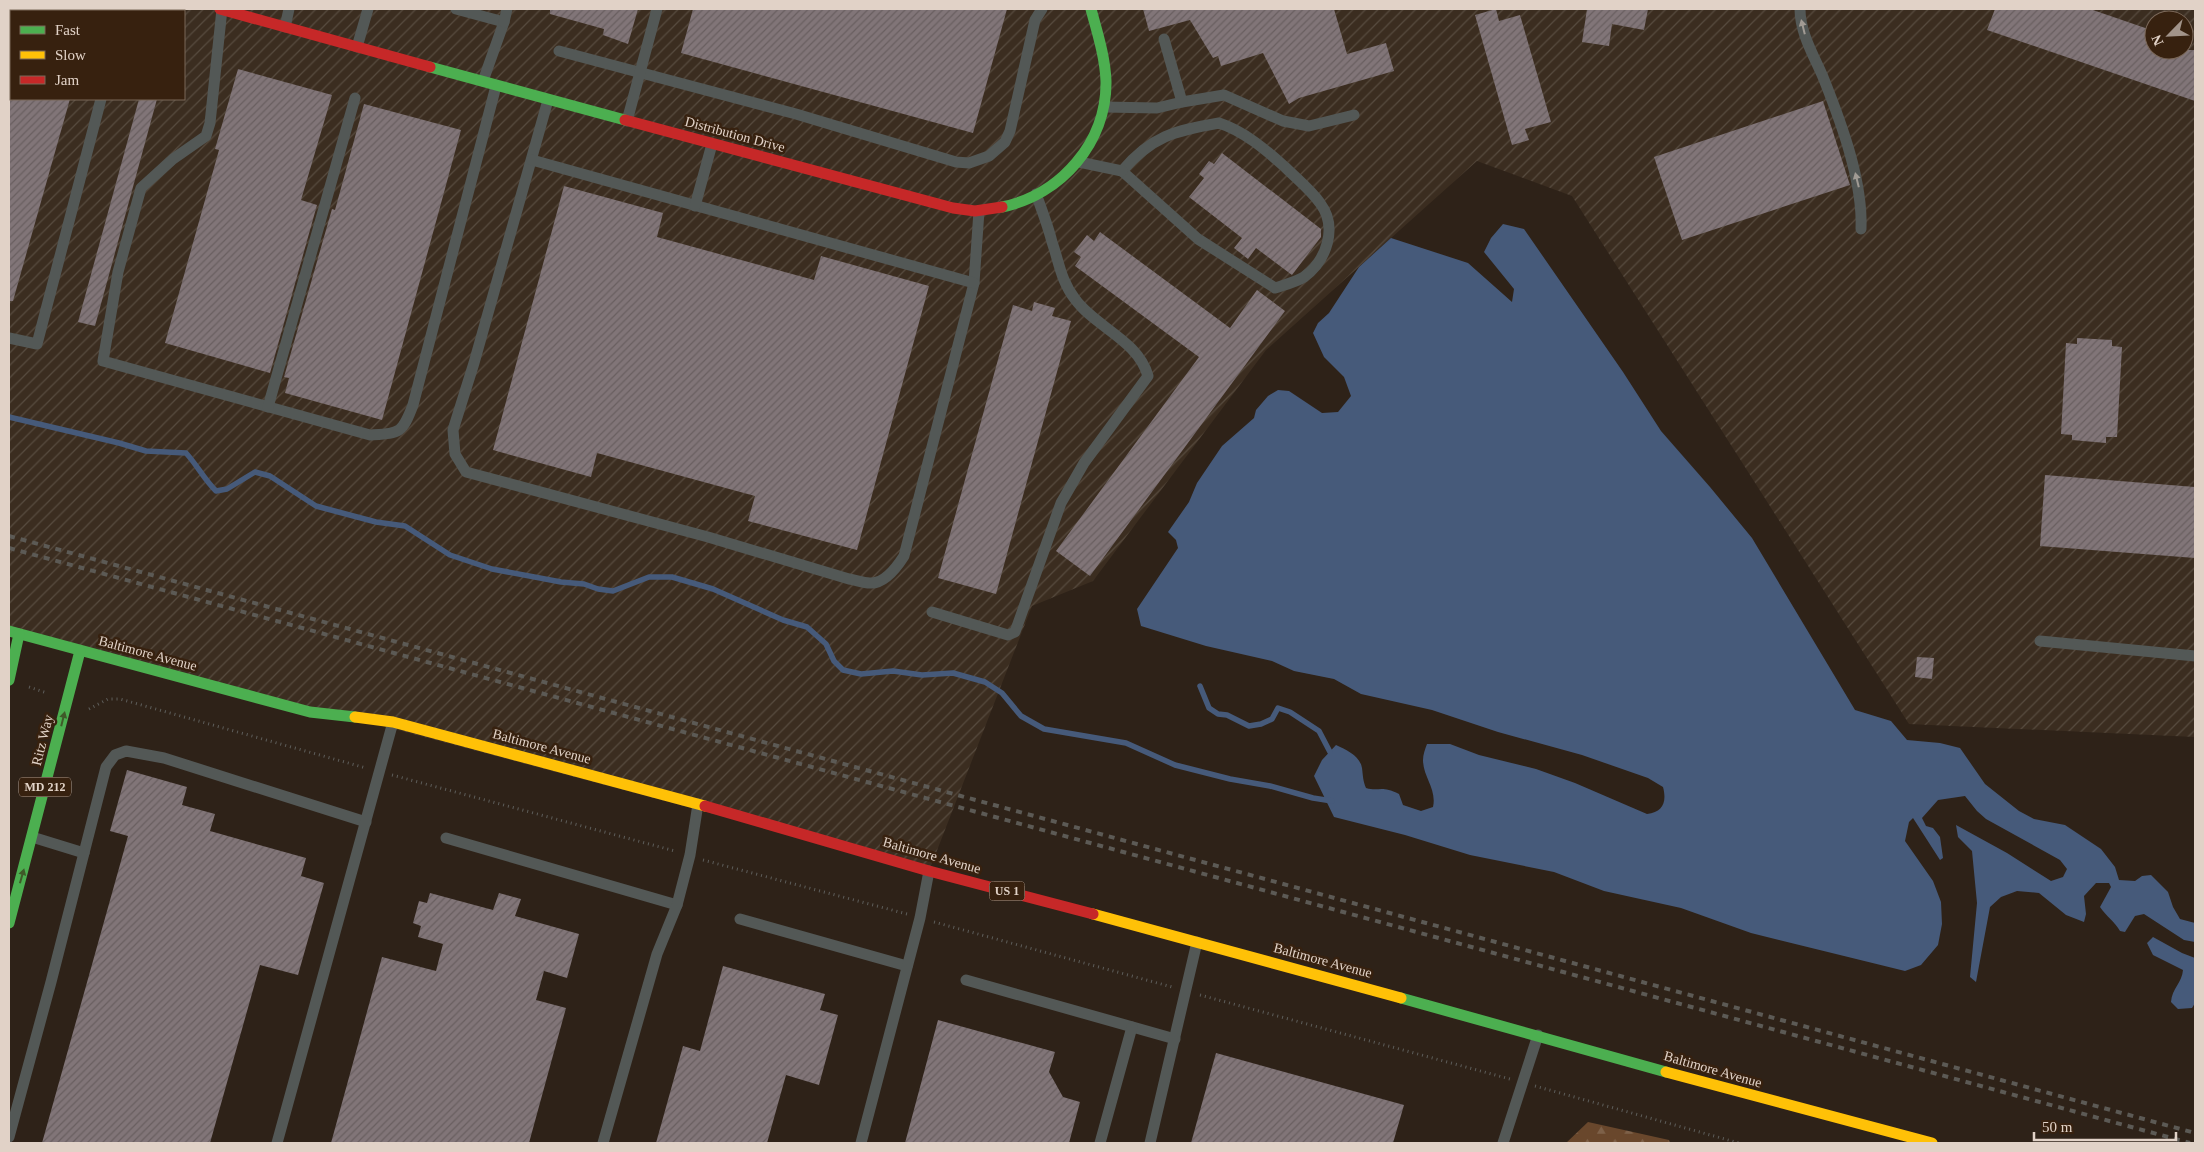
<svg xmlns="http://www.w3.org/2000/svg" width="2204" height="1152" font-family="'Times New Roman',serif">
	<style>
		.industrial { fill: url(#industrial-furrows); fill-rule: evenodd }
		.forest { fill: url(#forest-firs) }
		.water { fill: #465a7a }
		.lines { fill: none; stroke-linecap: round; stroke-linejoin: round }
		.stream { stroke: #465a7a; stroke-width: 5.5 }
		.building { fill: url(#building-hatch) }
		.path { stroke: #5e5e5b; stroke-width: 3; stroke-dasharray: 1 4; stroke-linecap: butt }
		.lane { stroke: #535856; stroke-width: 11 }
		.fast { stroke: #4caf50; stroke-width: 11 }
		.slow { stroke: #ffc107; stroke-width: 11 }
		.jam { stroke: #c62828; stroke-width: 11 }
		.rail { stroke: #5c5a55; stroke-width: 4; stroke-dasharray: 6 6; stroke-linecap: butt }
		.oneway { fill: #a19b94 }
		.oneway2 { fill: #3f5a29 }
		.labels { text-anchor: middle; stroke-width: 5; stroke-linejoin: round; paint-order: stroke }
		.shield { fill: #37210f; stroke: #ae9d90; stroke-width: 1 }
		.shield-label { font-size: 12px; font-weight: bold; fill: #e1d2c7 }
		.street-label { font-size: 14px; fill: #e1d2c7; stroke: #37210f }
	</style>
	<defs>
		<pattern id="industrial-furrows" width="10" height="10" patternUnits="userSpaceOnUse" patternTransform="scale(1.25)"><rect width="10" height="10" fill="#3b2d20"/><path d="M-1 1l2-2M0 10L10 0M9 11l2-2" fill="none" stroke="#574b3f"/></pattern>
		<pattern id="forest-firs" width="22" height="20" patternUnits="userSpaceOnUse" patternTransform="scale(1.25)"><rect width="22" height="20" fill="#69472c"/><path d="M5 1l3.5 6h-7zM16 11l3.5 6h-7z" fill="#7e6149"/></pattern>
		<pattern id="building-hatch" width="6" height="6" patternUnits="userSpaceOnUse" patternTransform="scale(1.25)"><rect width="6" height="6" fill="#817578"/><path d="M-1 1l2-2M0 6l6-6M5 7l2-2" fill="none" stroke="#695f60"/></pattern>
	</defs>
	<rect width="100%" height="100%" fill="#2e2218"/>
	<path class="industrial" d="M9 9H2195V737L1909 724 1572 196 1477 161 1266 350 1093 581 1032 606 929 871 9 627ZM11 11H184V99H11ZM2154 20H2184V50H2154Z"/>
	<polygon class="forest" points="1588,1122 1669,1140 1670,1143 1566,1143"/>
	<g class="water">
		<path d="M1503 224 1524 229 1623 372 1661 431 1710 487 1752 538 1855 710 1891 721 1907 740 1940 743 1960 748 1985 784 2019 811 2034 819 2065 825 2101 849 2115 867 2119 880 2135 881 2142 876 2151 875 2168 892 2173 907 2180 919 2195 923V942L2184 940 2144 914 2135 916 2125 932 2120 931C2115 922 2106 916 2100 907L2111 887 2109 883H2096L2084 896 2086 914 2084 922 2066 915 2039 893 2017 891 2001 897 1990 907 1976 982 1970 977 1977 903 1972 851 1958 837 1956 825 2007 853 2051 881 2063 877 2067 869 2060 860 1986 819 1977 811 1965 796 1938 800 1922 818 1926 826 1933 828 1940 837 1943 858 1940 860 1913 818 1909 822 1905 841 1933 881 1941 902 1942 924 1938 945 1921 965 1905 971 1751 933 1681 908 1604 891 1554 872 1470 855 1405 835 1334 817 1314 776 1322 760 1336 745C1347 750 1360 756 1362 768 1363 776 1363 781 1366 788 1379 792 1381 785 1399 794L1403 805 1421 811 1433 807C1437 789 1423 777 1423 760 1423 755 1425 749 1427 744H1450L1479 755 1536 769 1575 783 1647 814C1663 812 1667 802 1663 787L1648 778 1582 755 1498 732 1432 710 1361 694 1334 679 1294 671 1272 661 1206 646 1141 626 1137 609 1178 548 1176 540 1168 532 1189 502 1197 483 1222 446 1254 418 1256 410 1268 396 1278 390 1289 391 1322 413 1338 412 1351 396 1344 377 1324 357 1313 333 1318 323 1329 313 1359 267 1391 238 1468 263 1512 302 1514 289 1484 252 1491 238Z"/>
		<path d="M2153 937 2182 953 2195 958V1003L2192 1008 2178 1009 2171 1002C2172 988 2182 983 2183 970L2153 955 2147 943Z"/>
	</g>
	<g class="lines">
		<g class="stream">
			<path d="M9 417 119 443 146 451 186 453C197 465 204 479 216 491L227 489 255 472 270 476 316 506 376 522 405 526 450 555 492 569 561 582 584 584 598 589 613 591 649 577H672L713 589 783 620 807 627 826 644 834 661 843 670 861 674 893 671 922 675 953 673 985 682 1002 693 1021 716 1044 729 1126 743 1175 765 1230 779 1270 786 1313 798 1332 801"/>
			<polyline points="1200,686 1209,708 1218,714 1227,715 1249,726 1261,724 1272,719 1278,708 1290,712 1319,731 1330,752"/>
		</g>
	</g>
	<g class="building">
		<polygon points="550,9 638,9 628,44 603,35 604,29 550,14"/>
		<polygon points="693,9 1007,9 973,133 681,53"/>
		<polygon points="1143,9 1334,9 1347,54 1386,43 1394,71 1299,98 1289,104 1263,53 1221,66 1218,56 1213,58 1190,20 1149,31"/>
		<polygon points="1496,9 1499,21 1520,15 1551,122 1525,129 1529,140 1512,145 1475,15"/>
		<polygon points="1587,9 1648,9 1644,30 1612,24 1609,46 1582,42"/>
		<polygon points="1995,9 2090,9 2154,31 2154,50 2195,50 2195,101 1987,30"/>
		<polygon points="238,69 332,95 301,200 317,205 270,373 165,343 219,150 215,149"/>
		<polygon points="9,99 70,99 13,301 9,301"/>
		<polygon points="139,99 157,99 95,326 78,322"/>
		<polygon points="1823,101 1850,185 1682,240 1654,157"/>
		<polygon points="364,104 461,130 382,420 285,393 289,378 284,377 332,209 335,210"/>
		<polygon points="1222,153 1321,229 1321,237 1292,275 1256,248 1248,259 1234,248 1242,238 1189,197 1204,178 1199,174 1209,161 1214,164"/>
		<polygon points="564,186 663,213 657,237 814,280 821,256 929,286 857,550 748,521 755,496 597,453 591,477 493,450"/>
		<polygon points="1100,232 1230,328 1257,290 1285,311 1090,576 1056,551 1199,357 1075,266 1081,257 1074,252 1087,235 1094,241"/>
		<polygon points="1034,302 1055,308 1052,316 1071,321 996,594 938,578 1013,305 1032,311"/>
		<polygon points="2077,338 2112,340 2112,346 2122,347 2117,437 2106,437 2106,443 2072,440 2072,435 2061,434 2066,343 2077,344"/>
		<polygon points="2045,475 2195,487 2195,558 2040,546"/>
		<polygon points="1917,657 1934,658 1932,679 1915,677"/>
		<polygon points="127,770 187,787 182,805 215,814 210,831 306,858 301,876 324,883 298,975 260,965 210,1143 42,1143 128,836 110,831"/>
		<polygon points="430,893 493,910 499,893 521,899 515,916 579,934 567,978 544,971 536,1000 566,1008 529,1143 331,1143 382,957 436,971 443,944 418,937 421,926 413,923 419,901 427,903"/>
		<polygon points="723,966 825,994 820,1010 838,1015 819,1085 786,1075 767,1143 656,1143 683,1046 700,1051"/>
		<polygon points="938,1020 1055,1052 1049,1072 1063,1097 1080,1102 1069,1143 905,1143"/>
		<polygon points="1216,1053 1404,1105 1393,1143 1191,1143"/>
	</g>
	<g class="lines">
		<g class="path">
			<polyline points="29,687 47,693"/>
			<polyline points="89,709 108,699 120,699 366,768"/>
			<polyline points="392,775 675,851"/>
			<polyline points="703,860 907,914"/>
			<polyline points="934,922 1172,987"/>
			<polyline points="1200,995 1510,1079"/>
			<polyline points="1535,1086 1739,1143"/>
		</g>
		<g class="lane">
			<polyline points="85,9 86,11"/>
			<path d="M222 9 210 123 206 136 173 159 141 188 118 272 103 361 370 435C400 433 402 434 413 405L496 86"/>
			<polyline points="456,9 504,22 483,81"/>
			<path d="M1800 9C1800 33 1814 56 1823 77 1841 122 1863 181 1861 229"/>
			<polyline points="504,22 507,9"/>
			<polyline points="285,27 289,9"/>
			<polyline points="357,47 368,9"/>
			<polyline points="559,51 796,114 956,162 969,163 989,156 1005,142 1010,131 1035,20 1042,9"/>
			<path d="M548 100 474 363 453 430 455 454 466 472 708 537 849 579C856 580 863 583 870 583 884 584 897 567 904 556L974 283 979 211"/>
			<polyline points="1182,102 1224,95 1283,121 1309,126 1354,115"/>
			<polyline points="1104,107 1157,108 1182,102 1164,39"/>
			<polyline points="627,121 657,9"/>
			<path d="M1219 123C1244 131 1266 150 1285 167 1297 179 1311 190 1320 203 1338 227 1327 260 1304 277 1296 282 1284 285 1275 288L1198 239 1122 171C1152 136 1174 131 1219 123Z"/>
			<polyline points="532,160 974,283"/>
			<polyline points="1079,162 1122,171"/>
			<polyline points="695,206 712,144"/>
			<polyline points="9,338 37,344 101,99"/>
			<polyline points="268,407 355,98"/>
			<path d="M932 612 1008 635 1015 632 1061 503 1084 463 1148 376C1138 340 1095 327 1075 299 1061 281 1059 262 1052 242 1048 226 1042 210 1036 194"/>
			<polyline points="2040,641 2195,656"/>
			<polyline points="32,837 84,853"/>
			<polyline points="446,838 677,905"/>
			<polyline points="740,919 907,966"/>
			<polyline points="966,980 1175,1039"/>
			<polyline points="9,1137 51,982 106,767 115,755 126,751 164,758 366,822"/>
			<polyline points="277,1143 393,722"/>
			<polyline points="603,1143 657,954 677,905 690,855 698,804"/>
			<polyline points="861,1143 920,918 929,871"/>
			<polyline points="1100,1143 1132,1027"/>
			<polyline points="1150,1143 1197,942"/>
			<polyline points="1503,1143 1538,1035"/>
		</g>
		<g class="fast">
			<polyline points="430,67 625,120"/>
			<path d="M1002 207C1061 195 1107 142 1106 81 1105 56 1097 32 1091 9"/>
			<polyline points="9,631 310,712 355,717"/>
			<polyline points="9,680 19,634"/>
			<polyline points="9,923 80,651"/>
			<polyline points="1401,998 1666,1072"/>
		</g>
		<g class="slow">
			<polyline points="355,717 393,722 705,806"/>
			<polyline points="1093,914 1401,998"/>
			<polyline points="1666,1072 1932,1143"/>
		</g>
		<g class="jam">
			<polyline points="220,9 430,67"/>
			<polyline points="625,120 953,208 975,211 1002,207"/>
			<polyline points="705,806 929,871 1093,914"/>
		</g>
		<g class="rail">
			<polyline points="9,536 2195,1133"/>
			<polyline points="9,548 2190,1143"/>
		</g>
	</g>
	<defs><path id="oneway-solid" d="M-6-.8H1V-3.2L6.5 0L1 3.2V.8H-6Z" transform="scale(1.25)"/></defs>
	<g class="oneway">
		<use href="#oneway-solid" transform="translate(1803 27) rotate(-104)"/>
		<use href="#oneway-solid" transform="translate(1857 180) rotate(-104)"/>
	</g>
	<g class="oneway2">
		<use href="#oneway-solid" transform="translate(63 719) rotate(-76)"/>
		<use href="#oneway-solid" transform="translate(22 876) rotate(-74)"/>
	</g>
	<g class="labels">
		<g class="shield">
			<rect x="19" y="777.5" width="52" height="19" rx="4"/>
			<rect x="989.5" y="881.5" width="35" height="19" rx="4"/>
		</g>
		<g class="shield-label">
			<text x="45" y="791">MD 212</text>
			<text x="1007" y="895">US 1</text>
		</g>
		<g class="street-label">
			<text transform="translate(735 134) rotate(15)" y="5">Distribution Drive</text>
			<text transform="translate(148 653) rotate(15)" y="5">Baltimore Avenue</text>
			<text transform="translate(42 740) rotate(-76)" y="5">Ritz Way</text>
			<text transform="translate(542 746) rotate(15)" y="5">Baltimore Avenue</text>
			<text transform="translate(932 855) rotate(16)" y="5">Baltimore Avenue</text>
			<text transform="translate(1323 960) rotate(15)" y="5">Baltimore Avenue</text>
			<text transform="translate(1713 1069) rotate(16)" y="5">Baltimore Avenue</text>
		</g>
	</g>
	<rect width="2204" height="1152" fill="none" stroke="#e1d2c7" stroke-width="20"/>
	<rect x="10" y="10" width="175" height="90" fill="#37210f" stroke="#7b6859"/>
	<rect x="20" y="26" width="25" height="8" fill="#4caf50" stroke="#7b6859"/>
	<text x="55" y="35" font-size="15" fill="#e1d2c7">Fast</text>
	<rect x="20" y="51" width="25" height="8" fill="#ffc107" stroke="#7b6859"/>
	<text x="55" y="60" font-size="15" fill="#e1d2c7">Slow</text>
	<rect x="20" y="76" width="25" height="8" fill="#c62828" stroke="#7b6859"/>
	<text x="55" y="85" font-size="15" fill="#e1d2c7">Jam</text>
	<g transform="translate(2169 35) rotate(246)"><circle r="24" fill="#37210f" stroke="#7b6859"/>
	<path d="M0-4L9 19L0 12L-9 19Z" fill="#a2948a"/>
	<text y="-8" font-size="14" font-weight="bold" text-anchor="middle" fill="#e1d2c7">N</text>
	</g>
	<path d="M2034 1132v8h142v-8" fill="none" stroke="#e1d2c7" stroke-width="2.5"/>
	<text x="2042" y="1132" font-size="15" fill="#e1d2c7" stroke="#37210f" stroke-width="4" paint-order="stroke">50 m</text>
</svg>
